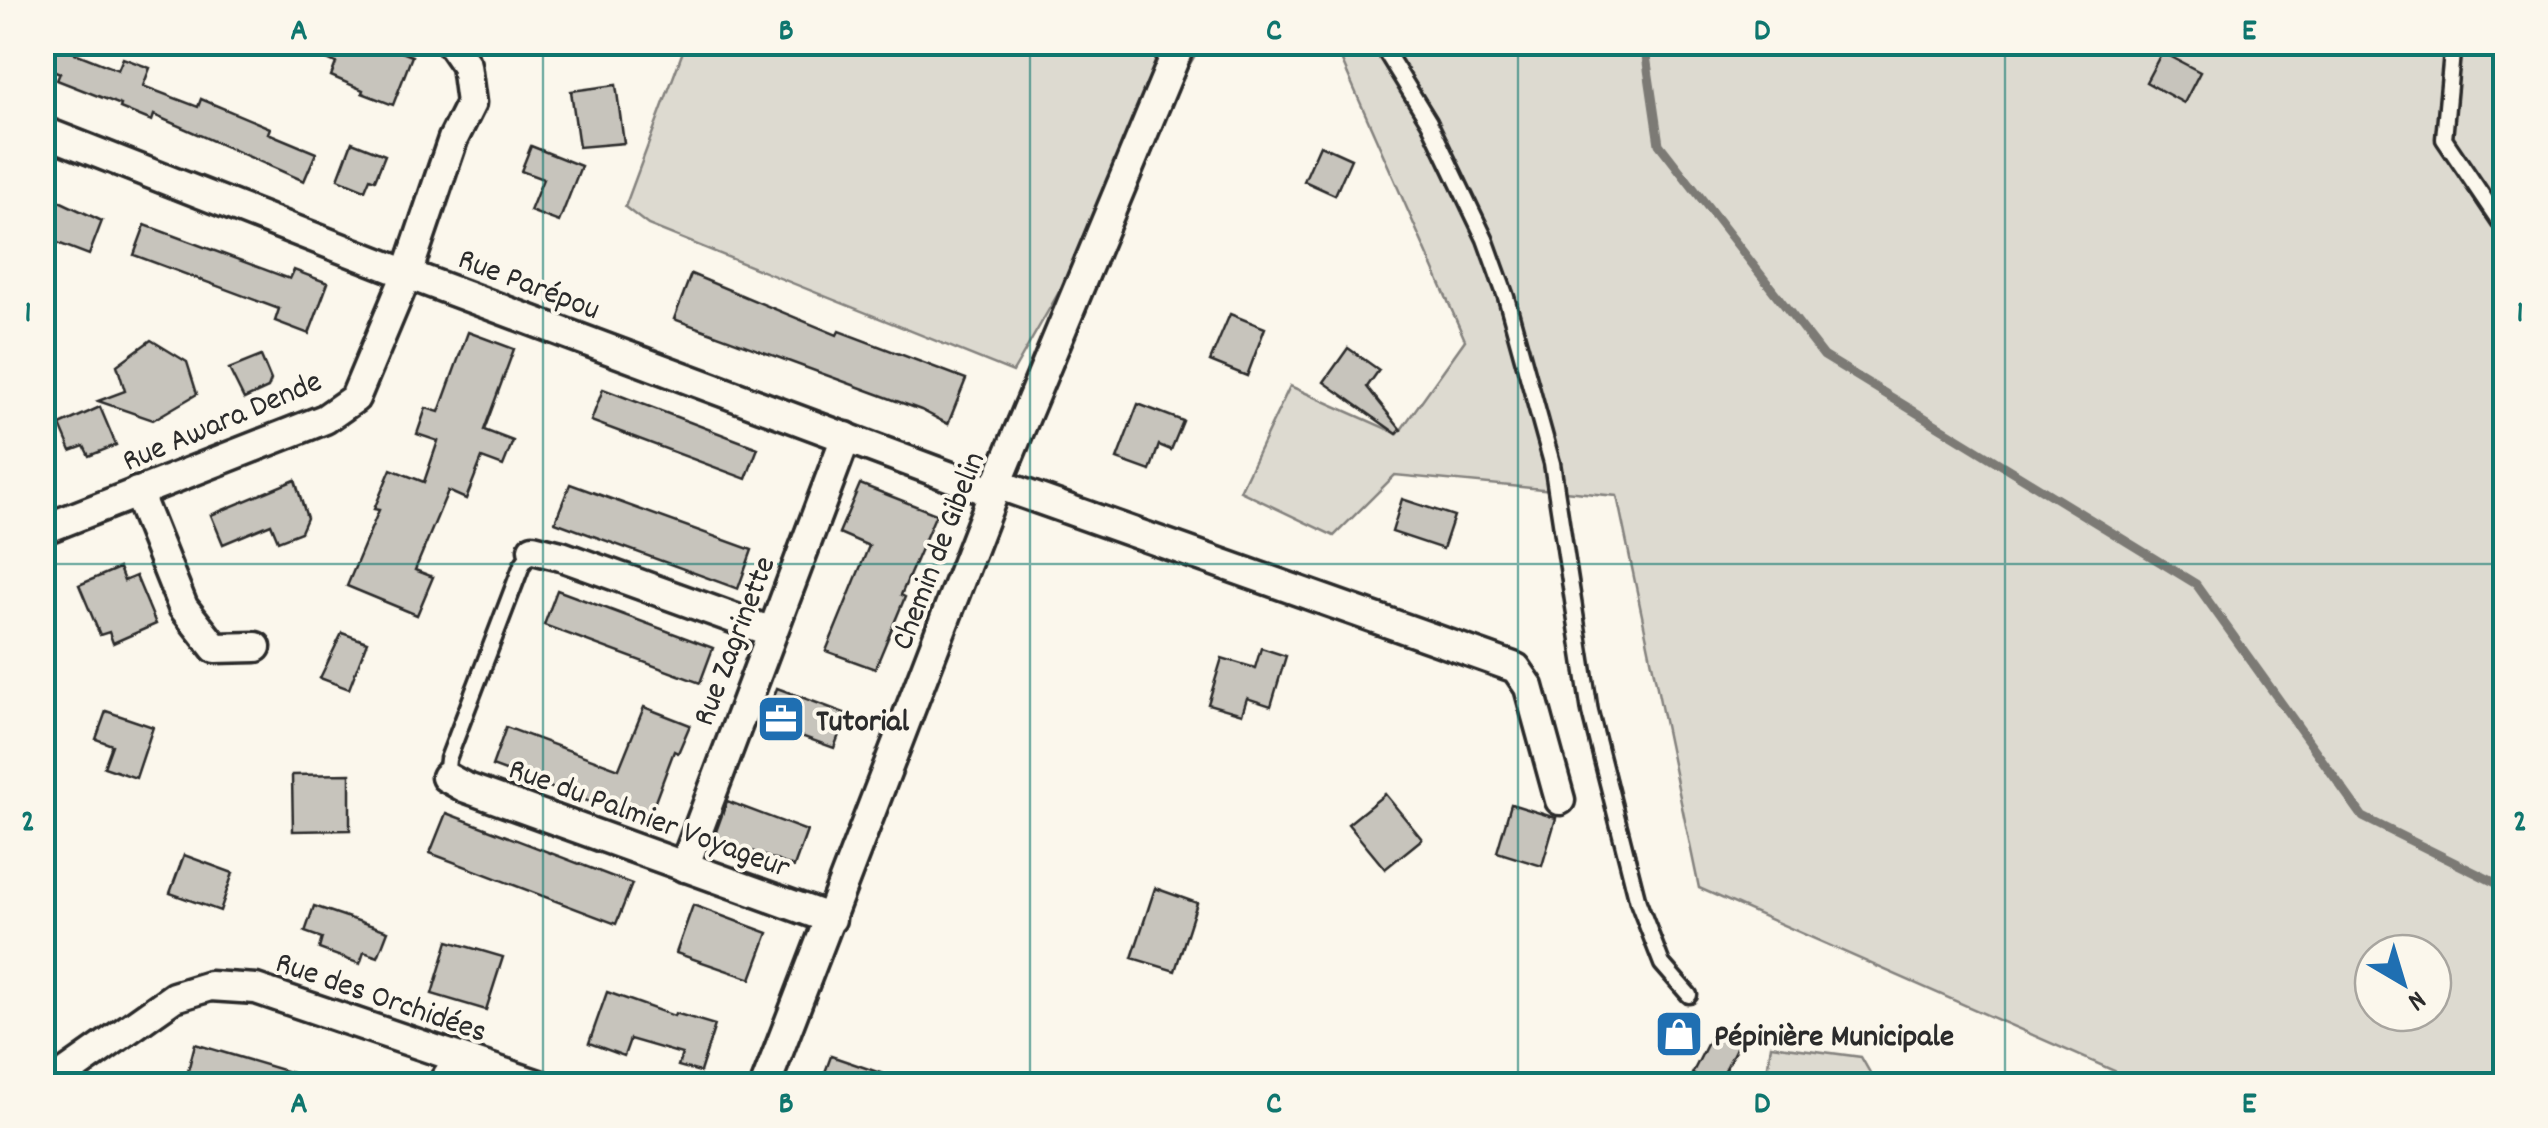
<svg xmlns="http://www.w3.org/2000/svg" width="2548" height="1128" font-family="Dekko,sans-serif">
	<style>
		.green { fill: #dddad0; stroke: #84827e; stroke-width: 2.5; fill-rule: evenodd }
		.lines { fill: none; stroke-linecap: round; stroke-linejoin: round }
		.stream { stroke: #7b7a75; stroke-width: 9 }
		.building { fill: #c7c4bc; stroke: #2b2b2b; stroke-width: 2.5 }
		.lane-casing { stroke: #2b2b2b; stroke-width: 21 }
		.street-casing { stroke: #2b2b2b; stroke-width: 35 }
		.lane { stroke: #fbf7ec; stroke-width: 14 }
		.street { stroke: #fbf7ec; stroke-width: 28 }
		.grid { fill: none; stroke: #0f766e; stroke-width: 2.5; stroke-opacity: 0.55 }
		.labels { text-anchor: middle; stroke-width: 8; stroke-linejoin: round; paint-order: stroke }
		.street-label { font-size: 32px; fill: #2b2b2b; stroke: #fbf7ec }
		.poi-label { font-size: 32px; font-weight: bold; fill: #2b2b2b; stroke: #fbf7ec; text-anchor: start }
		.neatline { fill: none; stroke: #0f766e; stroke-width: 4 }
		.grid-label { font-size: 32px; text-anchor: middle; font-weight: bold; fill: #0f766e }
	</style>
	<rect width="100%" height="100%" fill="#fbf7ec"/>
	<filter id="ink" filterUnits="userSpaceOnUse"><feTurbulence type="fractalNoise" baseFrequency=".01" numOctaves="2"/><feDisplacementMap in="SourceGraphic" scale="20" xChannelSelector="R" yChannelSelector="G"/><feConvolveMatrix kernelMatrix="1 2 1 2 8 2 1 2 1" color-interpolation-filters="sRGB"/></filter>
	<g filter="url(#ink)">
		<g class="green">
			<polygon points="686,43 1202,43 1013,372 648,225 625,207"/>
			<path d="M1334 43H2505V1085H2146L1699 888 1617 496 1395 475 1334 536 1240 491 1290 386 1398 434 1465 340ZM2373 953H2433V1013H2373Z"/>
			<polygon points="1771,1045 1861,1057 1877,1085 1765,1085"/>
		</g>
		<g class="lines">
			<polyline class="stream" points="1644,42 1659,144 1824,356 2196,584 2363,817 2506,888"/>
		</g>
		<g class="building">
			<polygon points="289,42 376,42 412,56 393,105 362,93 363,90 331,76 336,63"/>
			<polygon points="57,46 118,70 123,58 150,68 143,86 198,107 201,99 270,128 268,133 316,153 304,181 154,115 152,121 120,108 121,105 57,80 60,73 48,68"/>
			<polygon points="2162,52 2200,72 2184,103 2146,82"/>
			<polygon points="616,85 624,143 579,147 571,91"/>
			<polygon points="352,142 385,155 375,180 370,178 365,190 338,179"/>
			<polygon points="1320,145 1351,159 1335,195 1304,181"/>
			<polygon points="531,146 581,166 559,222 530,211 543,179 521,171"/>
			<polygon points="57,200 102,221 89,255 42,237"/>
			<polygon points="145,225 290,279 294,270 328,283 309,334 275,321 279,309 134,255"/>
			<polygon points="691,274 837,335 839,331 966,379 948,424 921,410 674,319"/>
			<polygon points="1230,314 1265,328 1247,376 1210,361"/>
			<polygon points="468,332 514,349 484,430 513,441 503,466 482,458 466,499 448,491 415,570 433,577 417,615 347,586 379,510 374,509 391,469 424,482 438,441 417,434 426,408 439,412"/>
			<polygon points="151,340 187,362 197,394 153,420 98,401 125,391 117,365"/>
			<polygon points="1348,348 1379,370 1367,387 1401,430 1397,434 1324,382"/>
			<polygon points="261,356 271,380 268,388 244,399 229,369"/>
			<polygon points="603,389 758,448 746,479 591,421"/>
			<polygon points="1138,404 1183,421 1171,450 1159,445 1150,471 1117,459"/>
			<polygon points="100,407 116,445 89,456 84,446 71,451 60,425"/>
			<polygon points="295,480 307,518 301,532 278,541 271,524 223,544 211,515"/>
			<polygon points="570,484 752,550 738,589 555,522"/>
			<polygon points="860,484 936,514 901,595 905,597 875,669 826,651 869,546 839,533"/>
			<polygon points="1402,499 1454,516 1443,549 1392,532"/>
			<polygon points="119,568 124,581 136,576 156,624 113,643 109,632 100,635 79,585"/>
			<polygon points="557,590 713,648 700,683 544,625"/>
			<polygon points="342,633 367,642 349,689 320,678"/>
			<polygon points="1261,648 1286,656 1271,706 1247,698 1242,714 1208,704 1222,658 1255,668"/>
			<polygon points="777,688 847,714 834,748 765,723"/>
			<polygon points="644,707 690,725 678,753 674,751 647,823 492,766 506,727 619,769"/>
			<polygon points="106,711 153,727 136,778 104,767 112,745 96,739"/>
			<polygon points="350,774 350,830 293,831 292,775"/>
			<polygon points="1385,794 1422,839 1385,869 1348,824"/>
			<polygon points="727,801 807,831 794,867 714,837"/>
			<polygon points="1511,804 1556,818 1542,866 1497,852"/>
			<polygon points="446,813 632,884 616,924 430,853"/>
			<polygon points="184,855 233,873 220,911 170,893"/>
			<polygon points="1155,888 1197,903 1175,971 1132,958"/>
			<polygon points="693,905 768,933 751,979 676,953"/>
			<polygon points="314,906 388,931 378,957 364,952 360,964 319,949 322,938 305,932"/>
			<polygon points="448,941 503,957 486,1010 432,994"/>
			<polygon points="607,992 674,1016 675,1013 715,1025 700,1072 678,1066 682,1054 630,1039 624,1056 589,1043"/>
			<polygon points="1716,1027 1740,1040 1717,1086 1692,1074"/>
			<polygon points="195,1044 313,1079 312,1086 184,1086"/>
			<polygon points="831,1056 907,1082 906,1086 820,1086"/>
		</g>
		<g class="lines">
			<g class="lane-casing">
				<g id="lane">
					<polyline points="1380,42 1429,122 1485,239 1506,297 1552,463 1590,712 1638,902 1662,964 1689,995"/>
					<polyline points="2453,42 2444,139 2506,231"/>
					<polyline points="446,777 448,759 522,565 533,549"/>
				</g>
			</g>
			<g class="street-casing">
				<g id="street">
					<polyline points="42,131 407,274 994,493"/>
					<polyline points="997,484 1516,668 1529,687 1560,800"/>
					<polyline points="137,492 183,607 215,648 256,647"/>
					<polyline points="42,530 325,419 355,398 407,274 453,139 471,103 466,65 450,42"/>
					<polyline points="533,549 561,556 772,632"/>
					<polyline points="446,777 464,787 831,919"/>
					<polyline points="684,867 846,437"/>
					<polyline points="48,1086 174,997 210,986 256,989 542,1086"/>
					<polyline points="441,1086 459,1058"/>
					<polyline points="765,1086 997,484 1181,42"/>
				</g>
			</g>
			<use href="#lane" class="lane"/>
			<use href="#street" class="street"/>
		</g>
	</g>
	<path class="grid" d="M543 42V1086M1030 42V1086M1518 42V1086M2005 42V1086M42 564H2506"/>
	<defs>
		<g id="office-square" transform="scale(2.5)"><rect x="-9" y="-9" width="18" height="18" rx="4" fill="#1f6fb2" stroke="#fbf7ec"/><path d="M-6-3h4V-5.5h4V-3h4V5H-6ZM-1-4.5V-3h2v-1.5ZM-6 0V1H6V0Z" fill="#fff"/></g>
		<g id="shop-square" transform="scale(2.5)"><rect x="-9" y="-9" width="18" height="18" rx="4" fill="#1f6fb2" stroke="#fbf7ec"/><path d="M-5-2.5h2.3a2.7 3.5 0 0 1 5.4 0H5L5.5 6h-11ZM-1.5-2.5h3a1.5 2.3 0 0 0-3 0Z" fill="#fff"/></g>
	</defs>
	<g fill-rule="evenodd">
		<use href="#office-square" x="781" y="719"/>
		<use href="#shop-square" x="1679" y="1034"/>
	</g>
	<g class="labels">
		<g class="street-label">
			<text transform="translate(530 282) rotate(21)" y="11">Rue Parépou</text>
			<text transform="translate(221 419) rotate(-23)" y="11">Rue Awara Dende</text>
			<text transform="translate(936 550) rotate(-69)" y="11">Chemin de Gibelin</text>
			<text transform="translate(732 640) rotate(-69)" y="11">Rue Zagrinette</text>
			<text transform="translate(650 816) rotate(20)" y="11">Rue du Palmier Voyageur</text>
			<text transform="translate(382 995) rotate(19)" y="11">Rue des Orchidées</text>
		</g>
		<g class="poi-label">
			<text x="816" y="730">Tutorial</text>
			<text x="1714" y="1045">Pépinière Municipale</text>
		</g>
	</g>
	<rect width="2548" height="1128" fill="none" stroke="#fbf7ec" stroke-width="110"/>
	<g transform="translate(2403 983) rotate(142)"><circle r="48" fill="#fbf7ec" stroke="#a8a59f" stroke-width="2.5"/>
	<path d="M0-8L18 38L0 25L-18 38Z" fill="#1f6fb2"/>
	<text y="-15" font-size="28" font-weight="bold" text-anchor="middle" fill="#2b2b2b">N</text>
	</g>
	<rect x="55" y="55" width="2438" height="1018" class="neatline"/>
	<g class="grid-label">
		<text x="299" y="39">A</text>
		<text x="786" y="39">B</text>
		<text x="1274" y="39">C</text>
		<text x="1762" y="39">D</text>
		<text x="2249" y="39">E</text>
		<text x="28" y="321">1</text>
		<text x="2520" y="321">1</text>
		<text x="28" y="830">2</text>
		<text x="2520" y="830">2</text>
		<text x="299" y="1112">A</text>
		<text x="786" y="1112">B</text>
		<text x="1274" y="1112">C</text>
		<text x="1762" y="1112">D</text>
		<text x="2249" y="1112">E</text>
	</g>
</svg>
